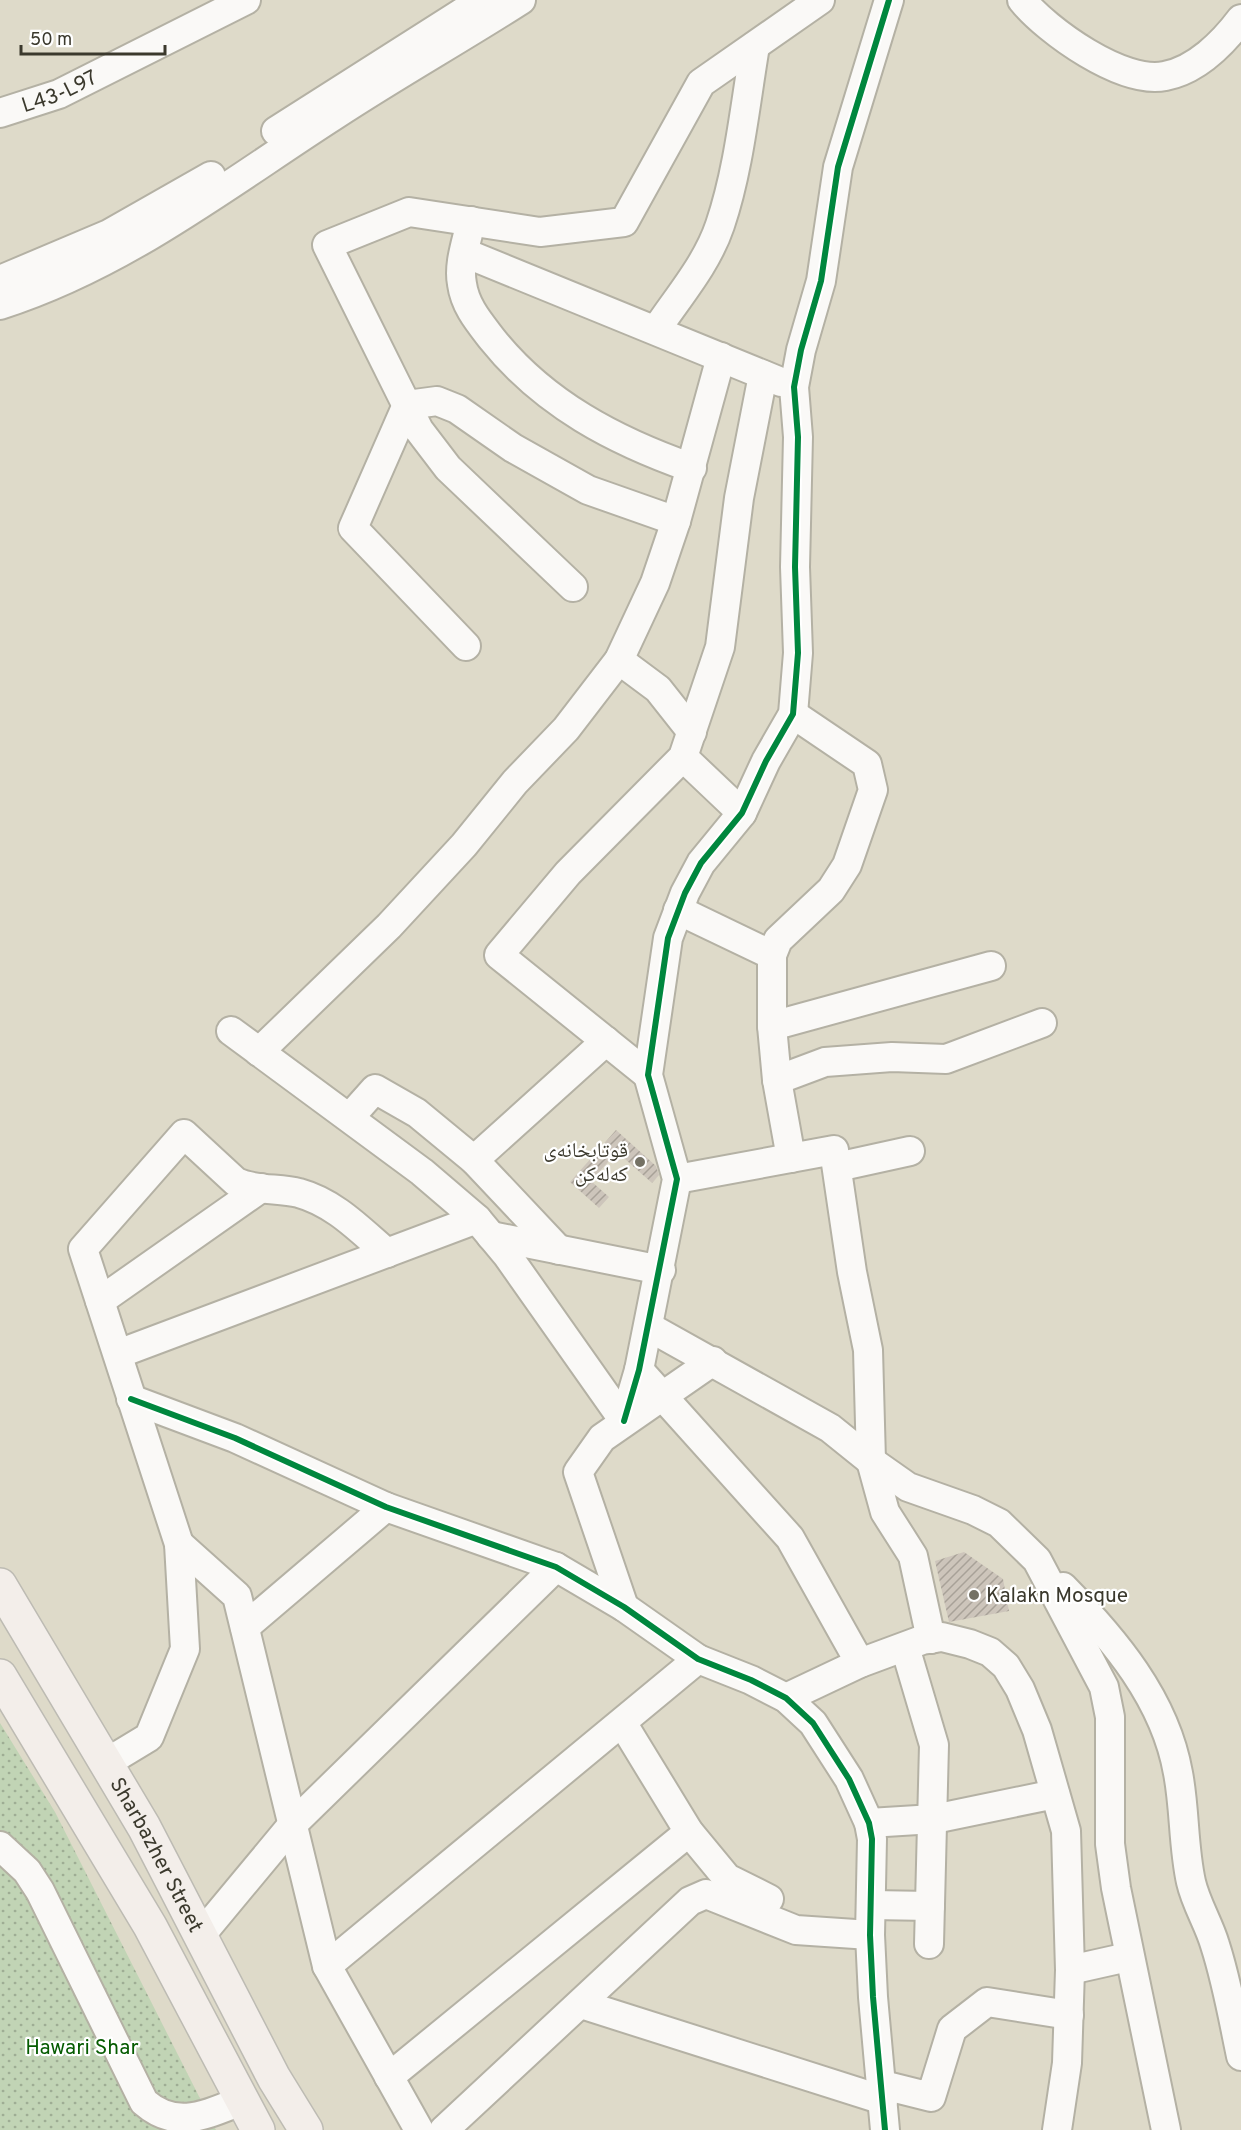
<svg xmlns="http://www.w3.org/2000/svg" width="1241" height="2130" font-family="Overpass,'Noto Naskh Arabic',sans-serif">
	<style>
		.park { fill: url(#park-dots) }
		.building { fill: url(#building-hatch) }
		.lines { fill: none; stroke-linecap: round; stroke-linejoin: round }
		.minor-casing { stroke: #b4b1a4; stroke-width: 32 }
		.major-casing { stroke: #bdbbb3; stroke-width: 36 }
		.minor { stroke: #faf9f7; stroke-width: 28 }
		.major { stroke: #f3eeea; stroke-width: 33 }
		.cycleway-casing { stroke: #fff; stroke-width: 10 }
		.cycleway { stroke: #00873e; stroke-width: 6 }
		.poi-dot { fill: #747164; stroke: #fff; stroke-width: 2 }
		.labels { text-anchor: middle; stroke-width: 4.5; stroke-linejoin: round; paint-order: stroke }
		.street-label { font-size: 21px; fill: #3b392d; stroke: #fff }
		.poi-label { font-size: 21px; fill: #3b392d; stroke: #fff; text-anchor: end }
		.park-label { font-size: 21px; fill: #055b00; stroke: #fff }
	</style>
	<defs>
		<pattern id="park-dots" width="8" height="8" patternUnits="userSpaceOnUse" patternTransform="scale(1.5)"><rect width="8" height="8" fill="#c1d4b5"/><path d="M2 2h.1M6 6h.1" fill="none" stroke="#9ead94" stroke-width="1.8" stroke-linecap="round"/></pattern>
		<pattern id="building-hatch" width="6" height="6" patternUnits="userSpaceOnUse" patternTransform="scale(1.5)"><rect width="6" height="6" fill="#cdc5bb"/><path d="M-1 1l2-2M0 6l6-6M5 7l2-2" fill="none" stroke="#a8a198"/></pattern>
	</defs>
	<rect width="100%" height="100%" fill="#dedac9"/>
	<polygon class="park" points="0,1723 55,1812 216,2130 0,2130"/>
	<g class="building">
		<polygon points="616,1130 656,1166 659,1175 652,1183 617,1152 591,1181 609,1197 599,1208 570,1182"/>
		<polygon points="964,1552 1003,1579 1009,1611 949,1622 935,1561"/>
	</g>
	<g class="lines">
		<g class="minor-casing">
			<g id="minor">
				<path d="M1022 0C1047 31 1123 85 1165 76 1196 70 1223 43 1241 19"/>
				<path id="s1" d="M0 113 59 94 246 0"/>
				<polyline points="276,131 482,0"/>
				<path d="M471 221C467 241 458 264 462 284 465 306 479 322 492 339 544 404 615 441 692 468"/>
				<polyline points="465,253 781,382"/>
				<polyline points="0,280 109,234 211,176"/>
				<path d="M0 305C125 265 226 185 335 115 396 75 460 39 521 0"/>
				<path d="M656 330C678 297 707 264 720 225 739 169 745 105 755 46"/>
				<polyline points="407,405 437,401 457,409 513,448 588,490 676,521"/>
				<polyline points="407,405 353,528 466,646"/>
				<polyline points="573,587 448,468 419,430 327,245 409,212 540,232 624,222 701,83 820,0"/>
				<polyline points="619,660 658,689 692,732"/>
				<polyline points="683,757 742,813"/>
				<polyline points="678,910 772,955"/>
				<polyline points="772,1026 991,966"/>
				<polyline points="231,1031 422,1172 477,1219 507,1255 624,1421"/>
				<polyline points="259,1052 389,926 464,845 515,782 566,729 619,660 655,583 676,521 721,357"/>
				<polyline points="648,1075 499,955 568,873 683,757 720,647 739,498 763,375"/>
				<polyline points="777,1080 825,1062 892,1057 946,1059 1042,1023"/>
				<polyline points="350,1117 375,1089 417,1113 474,1160 559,1250"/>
				<polyline points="791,1158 777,1080 772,1026 772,955 778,940 831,890 847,865 873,790 867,764 793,714"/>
				<polyline points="474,1160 606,1041"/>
				<polyline points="837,1167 910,1151"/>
				<polyline points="677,1179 834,1150 852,1272 868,1350 871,1461 885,1512 913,1556 931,1639"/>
				<polyline points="491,1236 661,1270"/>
				<polyline points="100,1301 261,1188"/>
				<polyline points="649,1327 830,1428 871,1461 908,1487 973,1510 999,1523 1037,1560 1104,1687 1110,1717 1110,1844 1116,1888 1166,2130"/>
				<polyline points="118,1354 477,1219"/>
				<polyline points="639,1370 790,1538 860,1663"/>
				<polyline points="131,1399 235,1438 386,1507 556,1567 624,1607 698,1659 751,1680 786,1698 813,1723 849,1779 869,1823 872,1839 870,1935 873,1997 885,2130"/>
				<polyline points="624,1421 639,1370 677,1179 648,1075 668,938 685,893 701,863 742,813 766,761 793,714 798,653 795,567 798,437 794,387 801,350 821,281 838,167 889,0"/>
				<polyline points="179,1544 237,1596 327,1966 419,2130"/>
				<path d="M1063 1587C1114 1639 1165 1699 1178 1773 1185 1809 1183 1846 1191 1882 1196 1904 1209 1924 1215 1945 1227 1982 1233 2018 1241 2056"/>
				<polyline points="624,1607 578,1472 602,1438 713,1361"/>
				<polyline points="245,1627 386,1507"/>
				<polyline points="905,1647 934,1745 929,1944"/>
				<polyline points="786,1698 860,1663 922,1640 942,1637 970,1644 990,1652 1006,1666 1020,1689 1037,1730 1066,1831 1070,1970 1067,2063 1057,2130"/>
				<polyline points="623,1724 689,1832 727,1878 769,1899"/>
				<path d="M106 1763 149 1737 185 1649 179 1544 83 1249 184 1134 236 1182C255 1191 279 1188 299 1193 335 1203 360 1230 387 1253"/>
				<polyline points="869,1823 934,1819 1055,1794"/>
				<path d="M0 1846 27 1871 40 1891 144 2102C176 2130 205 2115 241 2101"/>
				<polyline points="872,1905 930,1906"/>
				<polyline points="200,1936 293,1824 556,1567"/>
				<polyline points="327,1966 698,1659"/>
				<polyline points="1070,1970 1128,1957"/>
				<polyline points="581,2004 883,2100"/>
				<polyline points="389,2077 689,1832"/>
				<polyline points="883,2085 931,2097 952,2029 987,2002 1069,2015"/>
				<polyline points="444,2130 690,1901 706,1894 796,1930 870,1935"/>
			</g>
		</g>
		<g class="major-casing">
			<g id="major">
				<path id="s2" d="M0 1585 144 1827 274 2078 306 2130"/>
				<polyline points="0,1676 150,1926 258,2130"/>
			</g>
		</g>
		<use href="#minor" class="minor"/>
		<use href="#major" class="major"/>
		<g class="cycleway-casing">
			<g id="cycleway">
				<polyline points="131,1399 235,1438 386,1507 556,1567 624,1607 698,1659 751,1680 786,1698 813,1723 849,1779 869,1823 872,1839 870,1935 873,1997 885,2130"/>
				<polyline points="624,1421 639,1370 677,1179 648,1075 668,938 685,893 701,863 742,813 766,761 793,714 798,653 795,567 798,437 794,387 801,350 821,281 838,167 889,0"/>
			</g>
		</g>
		<use href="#cycleway" class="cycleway"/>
	</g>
	<g class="poi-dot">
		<circle cx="640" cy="1162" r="6"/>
		<circle cx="974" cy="1595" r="6"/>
	</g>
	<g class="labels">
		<g class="street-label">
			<text dy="7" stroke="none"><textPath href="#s1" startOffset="63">L43-L97</textPath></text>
			<text dy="7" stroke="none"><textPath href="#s2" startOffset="312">Sharbazher Street</textPath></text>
		</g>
		<g class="poi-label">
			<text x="628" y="1157">قوتابخانەی<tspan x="628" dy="24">کەلەکن</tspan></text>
			<text x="986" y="1602" text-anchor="start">Kalakn Mosque</text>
		</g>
		<g class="park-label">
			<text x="82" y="2054">Hawari Shar</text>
		</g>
	</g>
	<path d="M21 45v9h144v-9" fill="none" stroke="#3b392d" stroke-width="3"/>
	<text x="30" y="45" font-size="18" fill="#3b392d" stroke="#ffffff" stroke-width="4.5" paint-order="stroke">50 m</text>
</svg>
